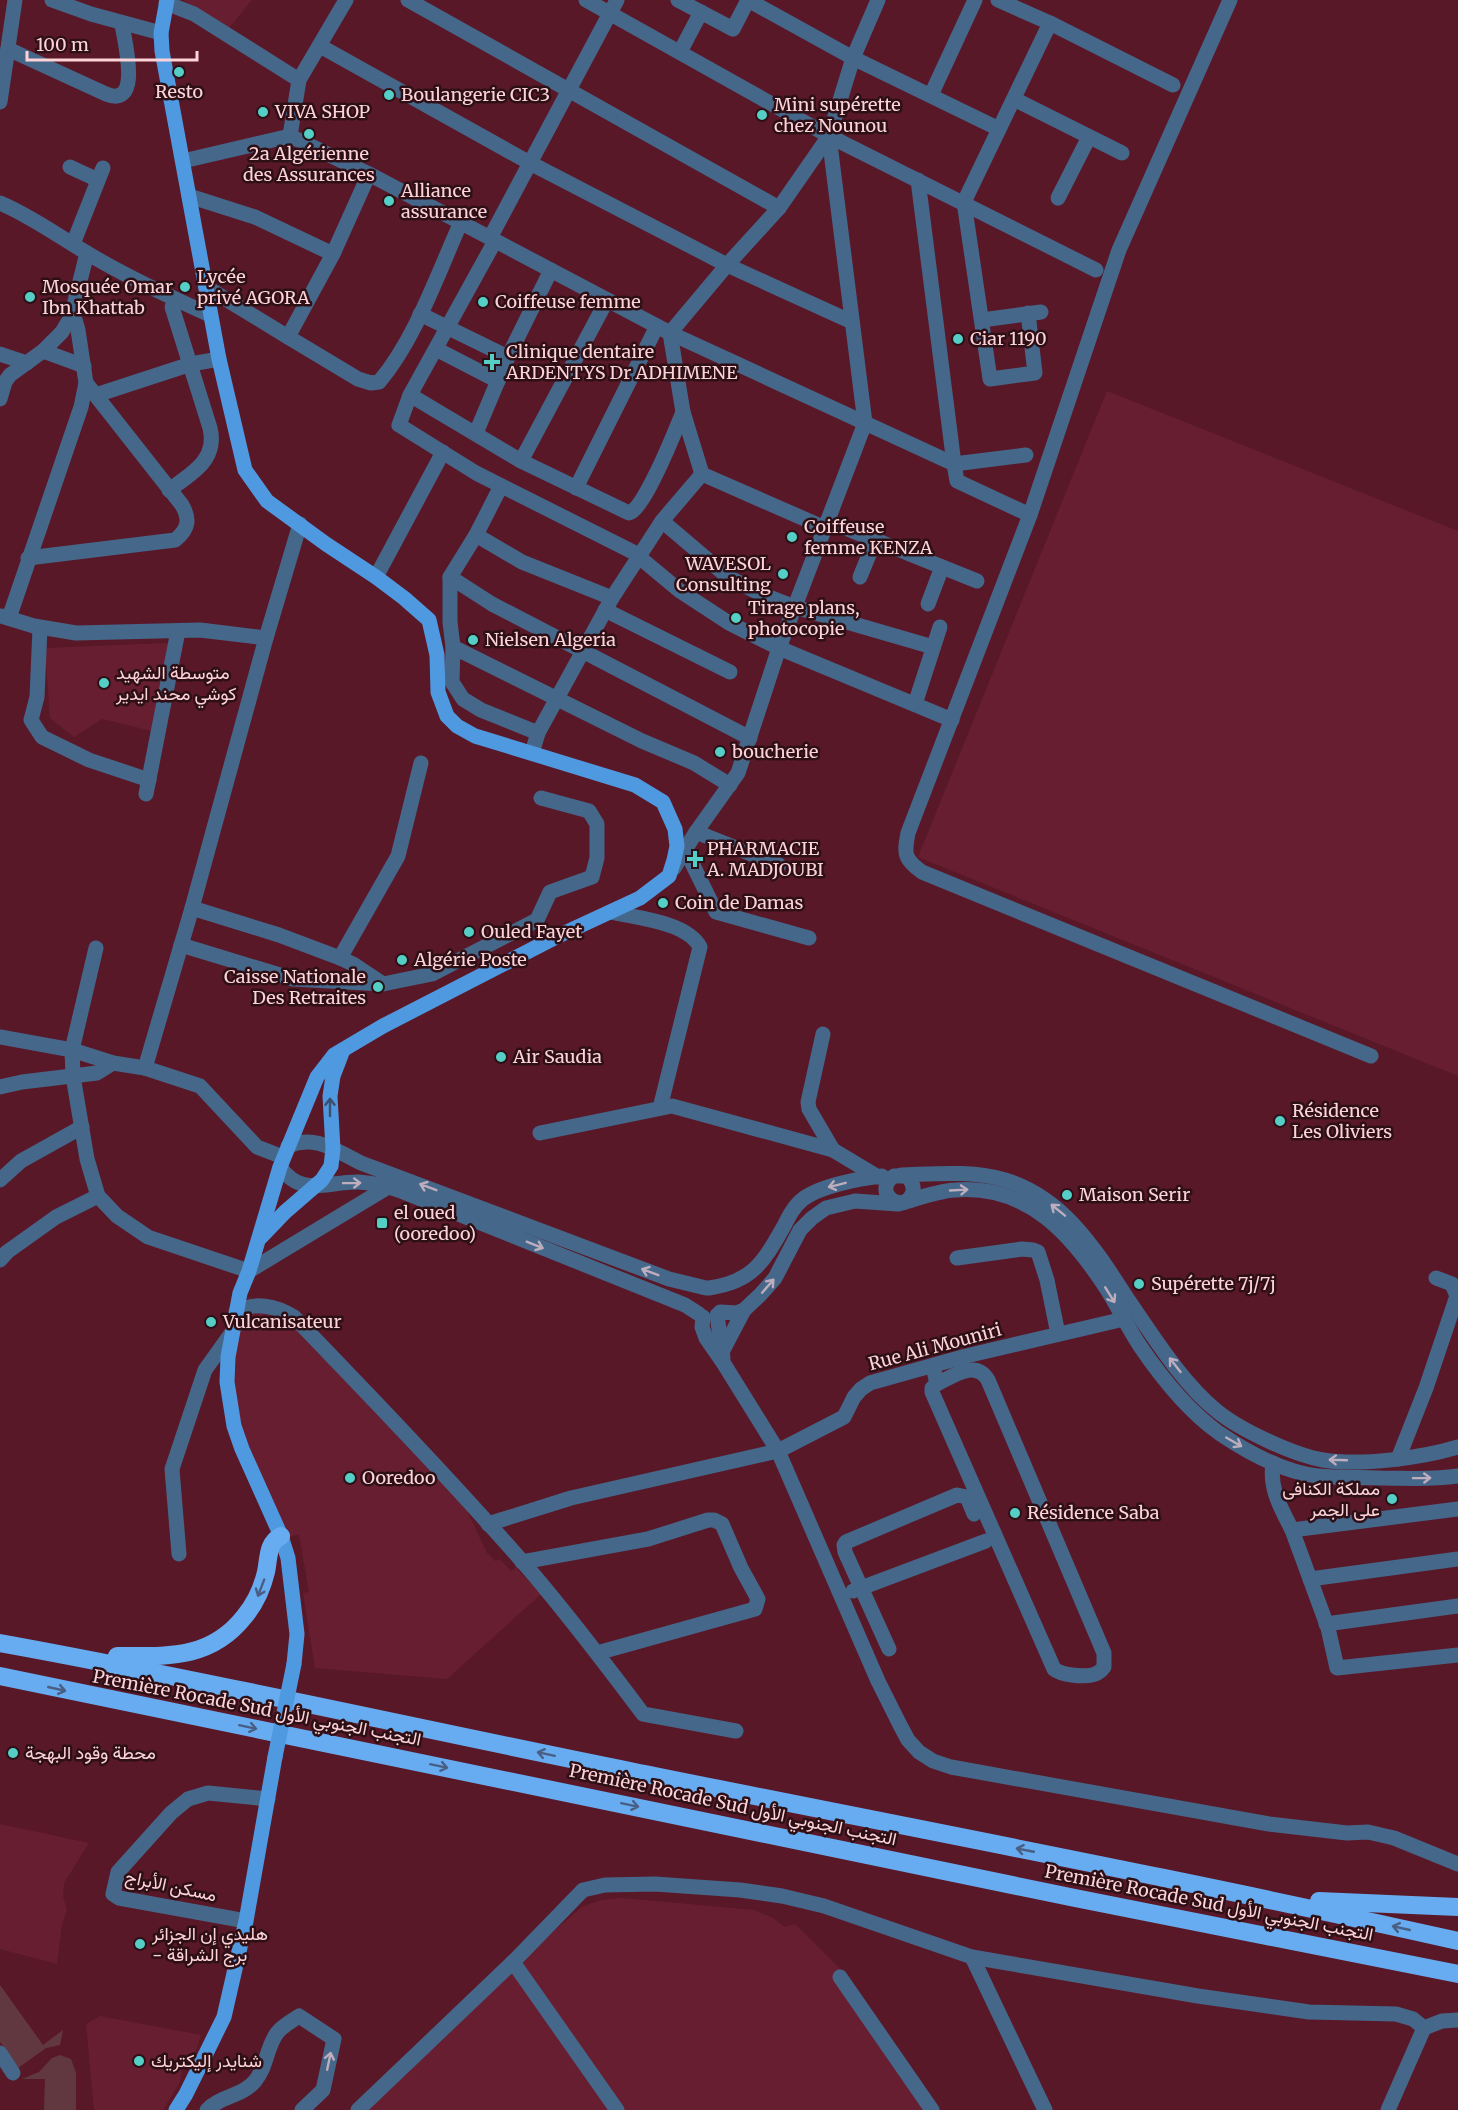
<svg xmlns="http://www.w3.org/2000/svg" width="1458" height="2110" font-family="Merriweather,Vazirmatn,serif">
	<style>
		.built { fill: #681e31 }
		.green { fill: #61383f }
		.lines { fill: none; stroke-linecap: round; stroke-linejoin: round }
		.minor { stroke: #45678a; stroke-width: 15 }
		.major { stroke: #4f99e0; stroke-width: 15 }
		.highway { stroke: #67acf0; stroke-width: 18 }
		.major-bridge { stroke: #4f99e0; stroke-width: 15 }
		.oneway { stroke: #3c4e71 }
		.oneway2 { stroke: #bdadbd }
		.oneway3 { stroke: #4a5e83 }
		.poi-dot { fill: #55cec6; stroke: #2d1016; stroke-width: 2 }
		.labels { text-anchor: middle; stroke-width: 5; stroke-linejoin: round; paint-order: stroke }
		.poi-label { font-size: 18px; fill: #fdd3d8; stroke: #2d1016; text-anchor: start }
		.street-label { font-size: 18px; fill: #fdd3d8; stroke: #2d1016 }
	</style>
	<rect width="100%" height="100%" fill="#591828"/>
	<g class="built">
		<polygon points="183,0 252,0 228,29"/>
		<polygon points="1107,391 1458,531 1458,1076 918,857"/>
		<polygon points="169,643 152,731 102,719 74,737 50,718 45,648"/>
		<polygon points="249,1297 310,1329 467,1511 487,1553 495,1561 500,1559 511,1571 516,1568 541,1594 447,1679 315,1668 303,1593 309,1592 299,1534 289,1537 246,1445 234,1398 233,1346"/>
		<polygon points="0,1824 89,1843 64,1883 63,1896 67,1910 62,1924 57,1964 0,1949"/>
		<polygon points="622,1898 754,1910 773,1918 785,1927 795,1924 842,1971 939,2110 350,2110 390,2071 582,1907 601,1900"/>
		<polygon points="100,2016 201,2035 195,2053 182,2070 180,2082 163,2110 94,2110 86,2024"/>
	</g>
	<g class="green">
		<polygon points="0,1985 43,2045 63,2030 60,2045 46,2048 18,2068 0,2042"/>
		<polygon points="60,2055 71,2059 76,2073 76,2110 44,2110 45,2079 22,2079 39,2072 52,2058"/>
	</g>
	<g class="lines">
		<g class="minor">
			<polyline points="52,0 91,14 161,33"/>
			<polyline points="346,0 299,80 290,136 369,174 670,333 954,464 957,481 1030,515"/>
			<polyline points="408,0 779,208"/>
			<polyline points="586,0 829,136 1096,270"/>
			<polyline points="678,0 733,29 748,0"/>
			<polyline points="748,0 853,58 999,129"/>
			<polyline points="998,0 1050,23 1173,85"/>
			<path d="M1230 0 1119 250 1030 515 908 833C904 854 904 859 922 872L1371 1056"/>
			<polyline points="166,3 194,14 299,80"/>
			<polyline points="320,46 530,163 727,265 852,322"/>
			<path d="M8 49 106 94C143 109 124 40 122 24"/>
			<polyline points="680,52 701,12"/>
			<polyline points="931,95 975,0"/>
			<polyline points="1014,99 1122,153"/>
			<polyline points="0,102 15,0"/>
			<polyline points="183,161 290,136"/>
			<polyline points="70,167 98,180"/>
			<polyline points="918,180 954,464 1026,455"/>
			<polyline points="189,196 255,217 333,254"/>
			<polyline points="1058,198 1089,137"/>
			<path d="M0 203C31 216 58 236 87 253 127 277 169 296 210 315"/>
			<polyline points="490,238 617,0"/>
			<path d="M495 241 410 395 521 461 629 513C644 510 676 429 683 412"/>
			<polyline points="73,244 103,168"/>
			<polyline points="206,287 288,337 333,254 369,174"/>
			<polyline points="1028,313 1035,373 990,379 964,202 1050,23"/>
			<polyline points="420,314 508,357 551,270"/>
			<polyline points="982,320 1041,312"/>
			<path d="M288 337 358 379 371 383 379 382C415 340 438 273 461 222"/>
			<polyline points="436,349 498,381"/>
			<polyline points="43,351 84,366"/>
			<polyline points="0,354 27,363"/>
			<polyline points="96,395 191,364 219,359"/>
			<polyline points="410,395 399,425 476,473 633,552 680,591 729,623 779,648 952,720"/>
			<polyline points="0,399 5,382 10,375 43,351 62,332 71,317 87,253"/>
			<polyline points="476,433 508,357"/>
			<polyline points="521,461 607,300"/>
			<polyline points="501,486 476,535 450,577 450,622 453,647 452,682 463,699 481,710 538,733"/>
			<polyline points="576,488 657,326"/>
			<path d="M169 490C191 474 218 460 210 428L172 307"/>
			<polyline points="662,521 728,577 761,594 795,607 933,647"/>
			<polyline points="828,521 977,581"/>
			<polyline points="825,528 702,474 683,412 670,333 727,265 779,208 829,136"/>
			<polyline points="476,535 522,562 612,598"/>
			<path d="M28 558 175 540C189 529 190 519 182 505L86 383"/>
			<polyline points="376,577 443,452"/>
			<polyline points="450,577 492,604 750,738"/>
			<polyline points="860,577 875,540"/>
			<polyline points="928,604 942,567"/>
			<polyline points="605,610 730,672"/>
			<polyline points="1,616 34,626 76,633 200,630 266,638"/>
			<polyline points="9,618 81,407 86,383 78,330 72,310"/>
			<polyline points="40,628 37,697 31,720 42,737 89,760 149,780"/>
			<polyline points="453,647 642,741 694,763 730,785"/>
			<polyline points="915,704 940,627"/>
			<polyline points="532,753 538,733 612,598 662,521 702,474"/>
			<polyline points="146,794 178,631"/>
			<polyline points="696,832 779,865"/>
			<polyline points="685,849 716,912 809,938"/>
			<polyline points="674,868 696,832 738,773 779,648 865,423 829,136 853,58 878,0"/>
			<polyline points="192,908 279,935 340,958 353,964 383,984 432,974 537,920 550,892 592,877 597,858 597,824 589,811 541,798"/>
			<path d="M611 912C636 918 687 922 700 947L660 1108"/>
			<polyline points="181,945 293,979 383,984"/>
			<polyline points="96,948 72,1050 73,1076 87,1159 98,1196 117,1216 148,1237 249,1271 388,1187"/>
			<polyline points="340,958 398,856 421,763"/>
			<polyline points="823,1034 808,1102 809,1109 833,1150"/>
			<polyline points="0,1037 72,1050 113,1063 145,1068 200,1086 257,1147 283,1157"/>
			<polyline points="145,1068 192,908 266,638 300,524"/>
			<polyline points="0,1087 22,1082 97,1073 113,1063"/>
			<polyline points="540,1133 672,1106 833,1150 878,1177"/>
			<path d="M288 1146C316 1134 336 1151 361 1163L669 1279 706 1288"/>
			<path d="M280 1167C302 1198 328 1181 359 1182 374 1183 387 1186 401 1191L685 1305 699 1314"/>
			<path d="M901 1175C934 1174 973 1170 1005 1180 1065 1198 1097 1252 1129 1301 1153 1336 1183 1384 1217 1411 1240 1430 1294 1455 1323 1460 1361 1466 1422 1458 1458 1447"/>
			<polyline points="0,1180 21,1161 82,1127"/>
			<path d="M902 1203C915 1198 917 1185 906 1176H894C880 1185 885 1202 902 1203 919 1198 937 1191 955 1190 1028 1184 1072 1235 1108 1291 1119 1309 1128 1328 1140 1346 1161 1377 1187 1410 1219 1433 1247 1452 1283 1472 1318 1476 1339 1478 1360 1477 1381 1478 1406 1478 1433 1480 1458 1476"/>
			<polyline points="957,1258 1022,1249 1033,1250 1038,1252 1047,1280 1058,1334"/>
			<polyline points="0,1260 7,1252 56,1217 98,1196"/>
			<path d="M709 1288C753 1282 764 1261 784 1226 789 1216 794 1206 803 1199 820 1186 861 1178 882 1176"/>
			<path d="M236 1312C255 1301 276 1306 294 1317 371 1397 448 1477 521 1560 564 1609 604 1662 643 1714L736 1731"/>
			<polyline points="720,1312 737,1313 744,1310 760,1295 775,1278 800,1230 812,1218 826,1208 855,1201 898,1204"/>
			<polyline points="717,1315 723,1358"/>
			<polyline points="703,1317 702,1327 706,1338 724,1364 778,1451 878,1681 900,1725 908,1740 919,1752 933,1761 951,1767 1269,1824 1347,1833 1368,1832 1394,1838 1458,1864"/>
			<polyline points="722,1352 744,1310"/>
			<path d="M933 1366 937 1384 932 1388V1392L1054 1669C1061 1675 1082 1677 1092 1675 1097 1674 1101 1671 1104 1667V1653L988 1380C976 1359 953 1376 937 1384"/>
			<polyline points="1398,1459 1426,1388 1457,1296 1452,1284 1436,1278"/>
			<path d="M1273 1463C1269 1489 1281 1508 1292 1530"/>
			<polyline points="1458,1509 1292,1530 1328,1628 1337,1668 1458,1655"/>
			<polyline points="488,1524 571,1498 778,1451 844,1417 854,1397 861,1389 870,1383 966,1356 1124,1319"/>
			<polyline points="179,1554 172,1469 205,1370 230,1335"/>
			<polyline points="522,1562 648,1539 708,1520 714,1520 722,1524 741,1568 758,1599 755,1609 597,1653"/>
			<polyline points="1310,1579 1458,1559"/>
			<polyline points="853,1591 986,1541"/>
			<polyline points="1326,1624 1458,1606"/>
			<polyline points="889,1649 845,1552 844,1545 846,1542 957,1495 967,1497 974,1514"/>
			<polyline points="246,1921 119,1898 113,1894 118,1872 171,1813 188,1799 208,1793 268,1799"/>
			<polyline points="972,1957 1045,2110"/>
			<polyline points="513,1962 617,2110"/>
			<polyline points="840,1977 932,2110"/>
			<polyline points="0,2053 13,2073"/>
			<path d="M207 2110C220 2096 243 2096 255 2081 267 2067 266 2048 277 2033 282 2026 292 2021 299 2016L334 2039 323 2090 302 2110"/>
			<polyline points="358,2110 513,1962 583,1890 605,1885 655,1884 740,1890 782,1896 824,1906 972,1957 1198,1996 1309,2012 1396,2014 1413,2019 1424,2028 1442,2021 1458,2020"/>
			<polyline points="1388,2110 1424,2028"/>
		</g>
		<g class="major">
			<polyline points="167,0 161,33 162,51 219,359 245,470 267,501 326,544 376,577 404,598 429,620 437,655 438,692 447,716 457,726 475,736 635,785 663,802 675,829 677,846 674,860 669,876 640,898 556,937 383,1026 334,1055 317,1077 280,1167 249,1271 240,1293 228,1357 227,1382 234,1426 242,1449 281,1536 288,1558 297,1634 294,1664"/>
			<polyline points="261,1237 285,1212 322,1180 331,1166 333,1149 330,1096 333,1076 343,1050"/>
			<polyline points="176,2110 186,2094 224,2017 246,1921 275,1757"/>
		</g>
		<g class="highway">
			<path d="M0 1643C211 1681 420 1729 630 1771 906 1827 1183 1879 1458 1941"/>
			<path d="M117 1656C166 1656 210 1660 244 1617 255 1604 262 1589 266 1572 269 1558 267 1543 281 1536"/>
			<polyline points="0,1676 1075,1898 1458,1974"/>
			<polyline points="1319,1901 1458,1907"/>
		</g>
		<polyline class="major-bridge" points="275,1757 294,1664"/>
	</g>
	<defs><path id="oneway-shaft" d="M-6 0H5M1.5-3L5.5 0L1.5 3" fill="none" stroke-width="1.6" stroke-linecap="round" stroke-linejoin="round" transform="scale(1.5)"/></defs>
	<use class="oneway" href="#oneway-shaft" transform="translate(330 1107) rotate(-90)"/>
	<g class="oneway2">
		<use href="#oneway-shaft" transform="translate(352 1183) rotate(-1)"/>
		<use href="#oneway-shaft" transform="translate(837 1185) rotate(166)"/>
		<use href="#oneway-shaft" transform="translate(428 1187) rotate(-159)"/>
		<use href="#oneway-shaft" transform="translate(959 1190) rotate(-3)"/>
		<use href="#oneway-shaft" transform="translate(1058 1210) rotate(-141)"/>
		<use href="#oneway-shaft" transform="translate(535 1245) rotate(22)"/>
		<use href="#oneway-shaft" transform="translate(650 1272) rotate(-159)"/>
		<use href="#oneway-shaft" transform="translate(768 1286) rotate(-49)"/>
		<use href="#oneway-shaft" transform="translate(1110 1295) rotate(58)"/>
		<use href="#oneway-shaft" transform="translate(1175 1365) rotate(-128)"/>
		<use href="#oneway-shaft" transform="translate(1234 1442) rotate(30)"/>
		<use href="#oneway-shaft" transform="translate(1338 1460) rotate(-178)"/>
		<use href="#oneway-shaft" transform="translate(1422 1478) rotate(-1)"/>
		<use href="#oneway-shaft" transform="translate(329 2061) rotate(-78)"/>
	</g>
	<g class="oneway3">
		<use href="#oneway-shaft" transform="translate(261 1588) rotate(111)"/>
		<use href="#oneway-shaft" transform="translate(57 1689) rotate(13)"/>
		<use href="#oneway-shaft" transform="translate(248 1727) rotate(12)"/>
		<use href="#oneway-shaft" transform="translate(546 1754) rotate(-168)"/>
		<use href="#oneway-shaft" transform="translate(439 1766) rotate(12)"/>
		<use href="#oneway-shaft" transform="translate(630 1805) rotate(12)"/>
		<use href="#oneway-shaft" transform="translate(1025 1850) rotate(-169)"/>
		<use href="#oneway-shaft" transform="translate(1401 1928) rotate(-167)"/>
	</g>
	<g class="poi-dot">
		<circle cx="179" cy="72" r="6"/>
		<circle cx="389" cy="95" r="6"/>
		<circle cx="263" cy="112" r="6"/>
		<circle cx="762" cy="115" r="6"/>
		<circle cx="309" cy="134" r="6"/>
		<circle cx="389" cy="201" r="6"/>
		<circle cx="185" cy="287" r="6"/>
		<circle cx="30" cy="297" r="6"/>
		<circle cx="483" cy="302" r="6"/>
		<circle cx="958" cy="339" r="6"/>
		<path d="M489 353h6v6h6v6h-6v6h-6v-6h-6v-6h6z"/>
		<circle cx="792" cy="537" r="6"/>
		<circle cx="783" cy="574" r="6"/>
		<circle cx="736" cy="618" r="6"/>
		<circle cx="473" cy="640" r="6"/>
		<circle cx="104" cy="683" r="6"/>
		<circle cx="720" cy="752" r="6"/>
		<path d="M692 850h6v6h6v6h-6v6h-6v-6h-6v-6h6z"/>
		<circle cx="663" cy="903" r="6"/>
		<circle cx="469" cy="932" r="6"/>
		<circle cx="402" cy="960" r="6"/>
		<circle cx="378" cy="987" r="6"/>
		<circle cx="501" cy="1057" r="6"/>
		<circle cx="1280" cy="1121" r="6"/>
		<circle cx="1067" cy="1195" r="6"/>
		<rect x="376" y="1217" width="12" height="12" rx="3"/>
		<circle cx="1139" cy="1284" r="6"/>
		<circle cx="211" cy="1322" r="6"/>
		<circle cx="350" cy="1478" r="6"/>
		<circle cx="1392" cy="1499" r="6"/>
		<circle cx="1015" cy="1513" r="6"/>
		<circle cx="13" cy="1753" r="6"/>
		<circle cx="140" cy="1944" r="6"/>
		<circle cx="139" cy="2061" r="6"/>
	</g>
	<g class="labels">
		<g class="poi-label">
			<text x="179" y="98" text-anchor="middle">Resto</text>
			<text x="401" y="101">Boulangerie CIC3</text>
			<text x="774" y="111">Mini supérette<tspan x="774" dy="21">chez Nounou</tspan></text>
			<text x="275" y="118">VIVA SHOP</text>
			<text x="309" y="160" text-anchor="middle">2a Algérienne<tspan x="309" dy="21">des Assurances</tspan></text>
			<text x="401" y="197">Alliance<tspan x="401" dy="21">assurance</tspan></text>
			<text x="197" y="283">Lycée<tspan x="197" dy="21">privé AGORA</tspan></text>
			<text x="42" y="293">Mosquée Omar<tspan x="42" dy="21">Ibn Khattab</tspan></text>
			<text x="495" y="308">Coiffeuse femme</text>
			<text x="970" y="345">Ciar 1190</text>
			<text x="506" y="358">Clinique dentaire<tspan x="506" dy="21">ARDENTYS Dr ADHIMENE</tspan></text>
			<text x="804" y="533">Coiffeuse<tspan x="804" dy="21">femme KENZA</tspan></text>
			<text x="771" y="570" text-anchor="end">WAVESOL<tspan x="771" dy="21">Consulting</tspan></text>
			<text x="748" y="614">Tirage plans,<tspan x="748" dy="21">photocopie</tspan></text>
			<text x="485" y="646">Nielsen Algeria</text>
			<text x="116" y="679">متوسطة الشهيد<tspan x="116" dy="21">كوشي محند ايدير</tspan></text>
			<text x="732" y="758">boucherie</text>
			<text x="707" y="855">PHARMACIE<tspan x="707" dy="21">A. MADJOUBI</tspan></text>
			<text x="675" y="909">Coin de Damas</text>
			<text x="481" y="938">Ouled Fayet</text>
			<text x="414" y="966">Algérie Poste</text>
			<text x="366" y="983" text-anchor="end">Caisse Nationale<tspan x="366" dy="21">Des Retraites</tspan></text>
			<text x="513" y="1063">Air Saudia</text>
			<text x="1292" y="1117">Résidence<tspan x="1292" dy="21">Les Oliviers</tspan></text>
			<text x="1079" y="1201">Maison Serir</text>
			<text x="394" y="1219">el oued<tspan x="394" dy="21">(ooredoo)</tspan></text>
			<text x="1151" y="1290">Supérette 7j/7j</text>
			<text x="223" y="1328">Vulcanisateur</text>
			<text x="362" y="1484">Ooredoo</text>
			<text x="1380" y="1495" text-anchor="end">مملكة الكنافى<tspan x="1380" dy="21">على الجمر</tspan></text>
			<text x="1027" y="1519">Résidence Saba</text>
			<text x="25" y="1759">محطة وقود البهجة</text>
			<text x="152" y="1940">هليدي إن الجزائر<tspan x="152" dy="21">- برج الشراقة</tspan></text>
			<text x="151" y="2067">شنايدر إليكتريك</text>
		</g>
		<g class="street-label">
			<text transform="translate(935 1347) rotate(-15)" y="6">Rue Ali Mouniri</text>
			<text transform="translate(257 1708) rotate(11)" y="6">Première Rocade Sud التجنب الجنوبي الأول</text>
			<text transform="translate(733 1805) rotate(12)" y="6">Première Rocade Sud التجنب الجنوبي الأول</text>
			<text transform="translate(171 1886) rotate(12)" y="6">مسكن الأبراج</text>
			<text transform="translate(1209 1903) rotate(11)" y="6">Première Rocade Sud التجنب الجنوبي الأول</text>
		</g>
	</g>
	<path d="M27 51v9h170v-9" fill="none" stroke="#fdd3d8" stroke-width="3"/>
	<text x="36" y="51" font-size="18" fill="#fdd3d8" stroke="#2d1016" stroke-width="4.5" paint-order="stroke">100 m</text>
</svg>
